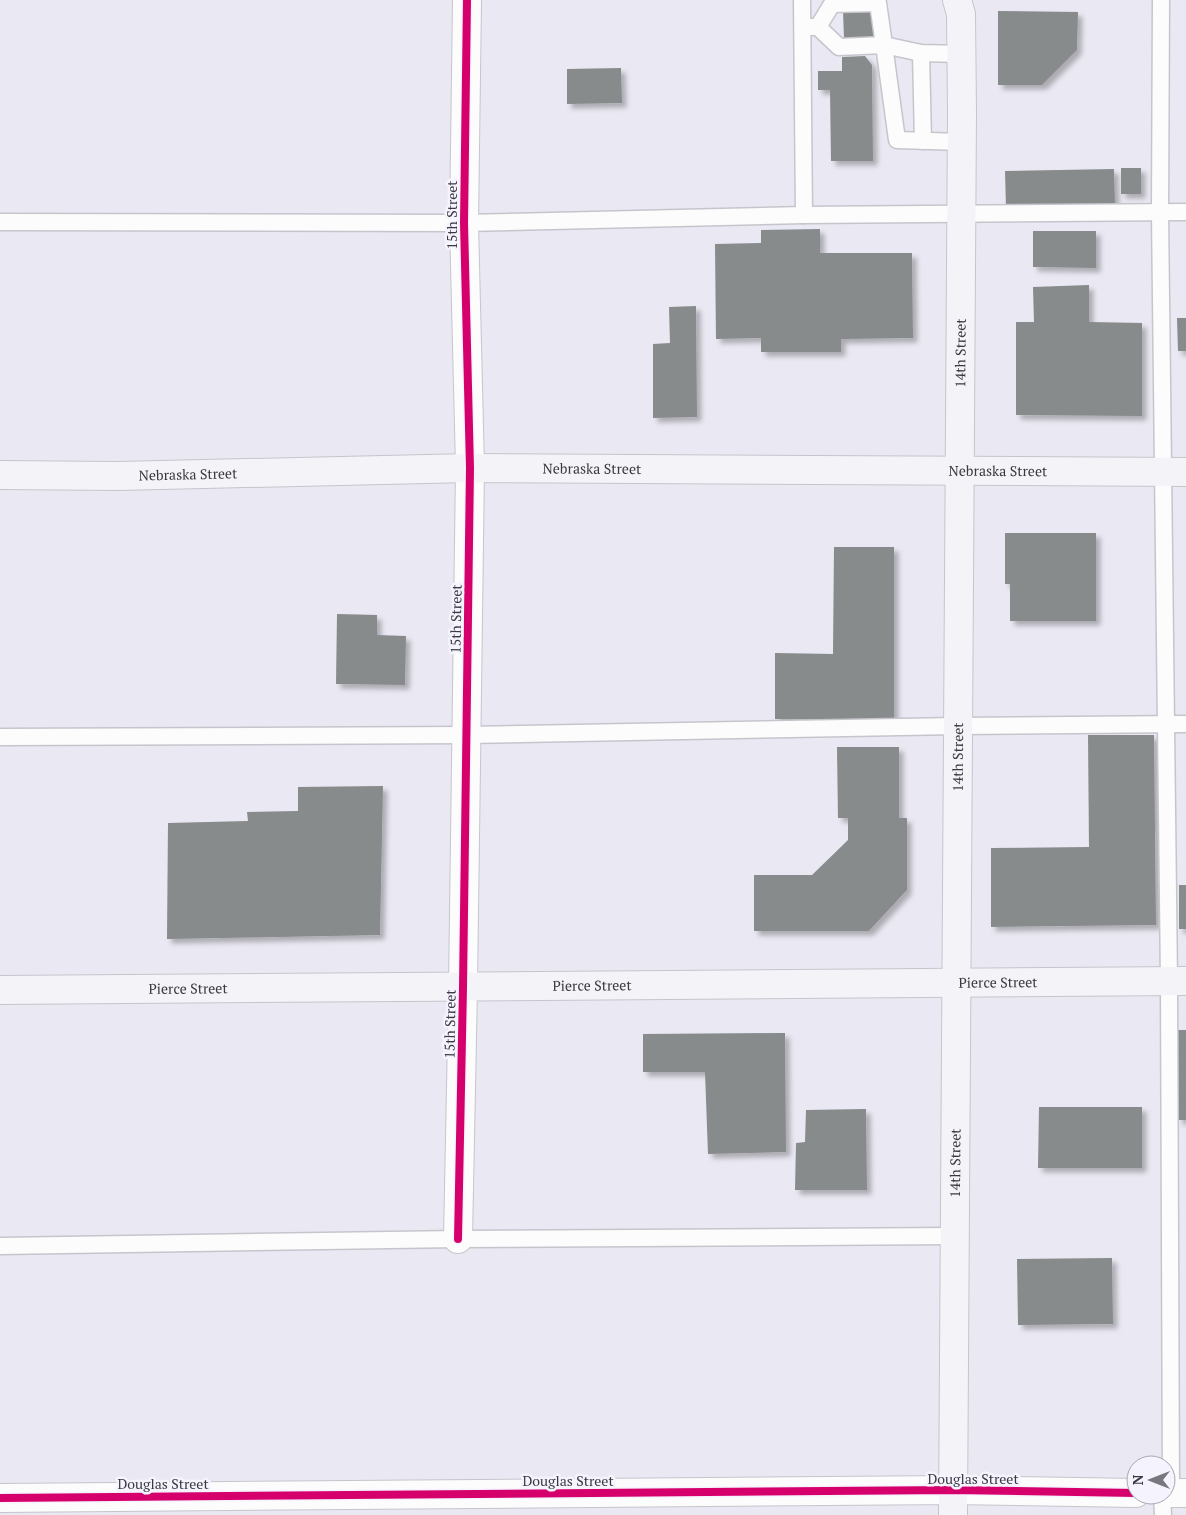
<svg xmlns="http://www.w3.org/2000/svg" width="1186" height="1515" font-family="'PT Serif',serif">
	<style>
		.building { fill: #878b8c; filter: url(#shadow) }
		.lines { fill: none; stroke-linecap: round; stroke-linejoin: round }
		.service-casing { stroke: #c6c5cc; stroke-width: 19 }
		.minor-casing { stroke: #c6c5cc; stroke-width: 30 }
		.secondary-casing { stroke: #c6c5cc; stroke-width: 30 }
		.service { stroke: #fcfcfd; stroke-width: 16 }
		.minor { stroke: #fcfcfd; stroke-width: 28 }
		.secondary { stroke: #f4f3f8; stroke-width: 28 }
		.cycleway-casing { stroke: #f5f3fd; stroke-width: 11 }
		.cycleway { stroke: #d6006c; stroke-width: 8 }
		.labels { text-anchor: middle; stroke-width: 5; stroke-linejoin: round; paint-order: stroke }
		.street-label { font-size: 14px; fill: #3a393f; stroke: #f5f3fd }
	</style>
	<defs>
		<filter id="shadow"><feDropShadow dx="4.5" dy="4.5" stdDeviation="2.5" flood-color="#0004"/></filter>
	</defs>
	<rect width="100%" height="100%" fill="#eae8f2"/>
	<g class="building">
		<polygon points="874,8 875,38 844,39 843,9"/>
		<polygon points="998,11 1078,12 1077,50 1042,85 998,85"/>
		<polygon points="865,56 872,65 873,161 831,161 830,90 818,90 818,71 842,71 842,57"/>
		<polygon points="621,68 622,103 567,104 567,69"/>
		<rect x="1121" y="168" width="20" height="26"/>
		<polygon points="1114,169 1115,205 1006,207 1005,171"/>
		<polygon points="820,229 820,253 912,253 913,338 841,339 841,352 761,352 761,338 716,339 715,244 761,243 761,230"/>
		<polygon points="1033,231 1096,231 1096,268 1033,267"/>
		<polygon points="1089,285 1089,322 1142,323 1142,416 1016,415 1016,322 1034,322 1033,287"/>
		<polygon points="696,306 697,417 653,418 653,344 670,343 669,307"/>
		<polygon points="1177,318 1186,318 1186,351 1178,351"/>
		<polygon points="1005,533 1096,533 1096,621 1010,621 1010,584 1005,584"/>
		<polygon points="834,547 894,547 894,719 775,719 775,653 833,654"/>
		<polygon points="337,614 377,615 377,635 406,636 405,685 336,684"/>
		<polygon points="1088,735 1154,735 1156,925 991,927 991,848 1089,847"/>
		<polygon points="837,747 899,747 899,818 907,818 907,890 869,931 754,931 754,875 812,875 848,840 848,818 838,818"/>
		<polygon points="383,786 380,935 167,939 168,823 248,821 247,812 298,811 298,787"/>
		<rect x="1179" y="885" width="7" height="44"/>
		<rect x="1178" y="1030" width="8" height="90"/>
		<polygon points="785,1033 786,1152 708,1154 705,1072 643,1072 643,1034"/>
		<polygon points="1039,1107 1142,1107 1142,1168 1038,1168"/>
		<polygon points="866,1109 867,1190 795,1190 796,1143 805,1142 806,1110"/>
		<polygon points="1112,1258 1113,1324 1018,1325 1017,1259"/>
	</g>
	<g class="lines">
		<g class="service-casing">
			<g id="service">
				<polyline points="802,0 804,215"/>
				<polyline points="1161,0 1160,213 1169,981 1171,1493"/>
				<polyline points="803,27 818,27 839,47 884,45 878,3 832,4 818,27"/>
				<polyline points="921,53 923,141"/>
				<polyline points="961,54 921,53 884,45 897,140 962,142"/>
				<polyline points="0,222 464,223 804,215 1186,212"/>
				<polyline points="0,737 467,735 957,726 1186,724"/>
				<polyline points="0,1246 458,1239 954,1236"/>
				<polyline points="1162,1495 1163,1515"/>
			</g>
		</g>
		<g class="minor-casing">
			<g id="minor">
				<polyline points="458,1239 463,987 470,468 464,223 467,0"/>
				<polyline points="1166,1493 1186,1493"/>
				<polyline points="0,1498 953,1490 1136,1493"/>
			</g>
		</g>
		<g class="secondary-casing">
			<g id="secondary">
				<path id="s1" d="M0 475 118 476 470 468 1186 472"/>
				<path id="s2" d="M0 990 1186 981"/>
				<path id="s3" d="M953 1515 962 112 961 14 957 0"/>
			</g>
		</g>
		<use href="#service" class="service"/>
		<use href="#minor" class="minor"/>
		<use href="#secondary" class="secondary"/>
		<g class="cycleway-casing">
			<g id="cycleway">
				<polyline points="458,1239 463,987 470,468 464,223 467,0"/>
				<polyline points="0,1498 953,1490 1136,1493"/>
			</g>
		</g>
		<use href="#cycleway" class="cycleway"/>
	</g>
	<g class="labels">
		<g class="street-label">
			<text transform="translate(452 215) rotate(-90)" y="5">15th Street</text>
			<text dy="5" stroke="none"><textPath href="#s3" startOffset="1162">14th Street</textPath></text>
			<text dy="5" stroke="none"><textPath href="#s1" startOffset="592">Nebraska Street</textPath></text>
			<text dy="5" stroke="none"><textPath href="#s1" startOffset="998">Nebraska Street</textPath></text>
			<text dy="5" stroke="none"><textPath href="#s1" startOffset="188">Nebraska Street</textPath></text>
			<text transform="translate(456 619) rotate(-89)" y="5">15th Street</text>
			<text dy="5" stroke="none"><textPath href="#s3" startOffset="758">14th Street</textPath></text>
			<text dy="5" stroke="none"><textPath href="#s2" startOffset="998">Pierce Street</textPath></text>
			<text dy="5" stroke="none"><textPath href="#s2" startOffset="592">Pierce Street</textPath></text>
			<text dy="5" stroke="none"><textPath href="#s2" startOffset="188">Pierce Street</textPath></text>
			<text transform="translate(450 1024) rotate(-89)" y="5">15th Street</text>
			<text dy="5" stroke="none"><textPath href="#s3" startOffset="352">14th Street</textPath></text>
			<text x="973" y="1484">Douglas Street</text>
			<text x="568" y="1486">Douglas Street</text>
			<text x="163" y="1489">Douglas Street</text>
		</g>
	</g>
	<g transform="translate(1151 1480) rotate(270)"><circle r="24" fill="#f5f3fd" stroke="#aaa9b1"/>
	<path d="M0-4L9 19L0 12L-9 19Z" fill="#78767e"/>
	<text y="-8" font-size="14" font-weight="bold" text-anchor="middle" fill="#3a393f">N</text>
	</g>
</svg>
